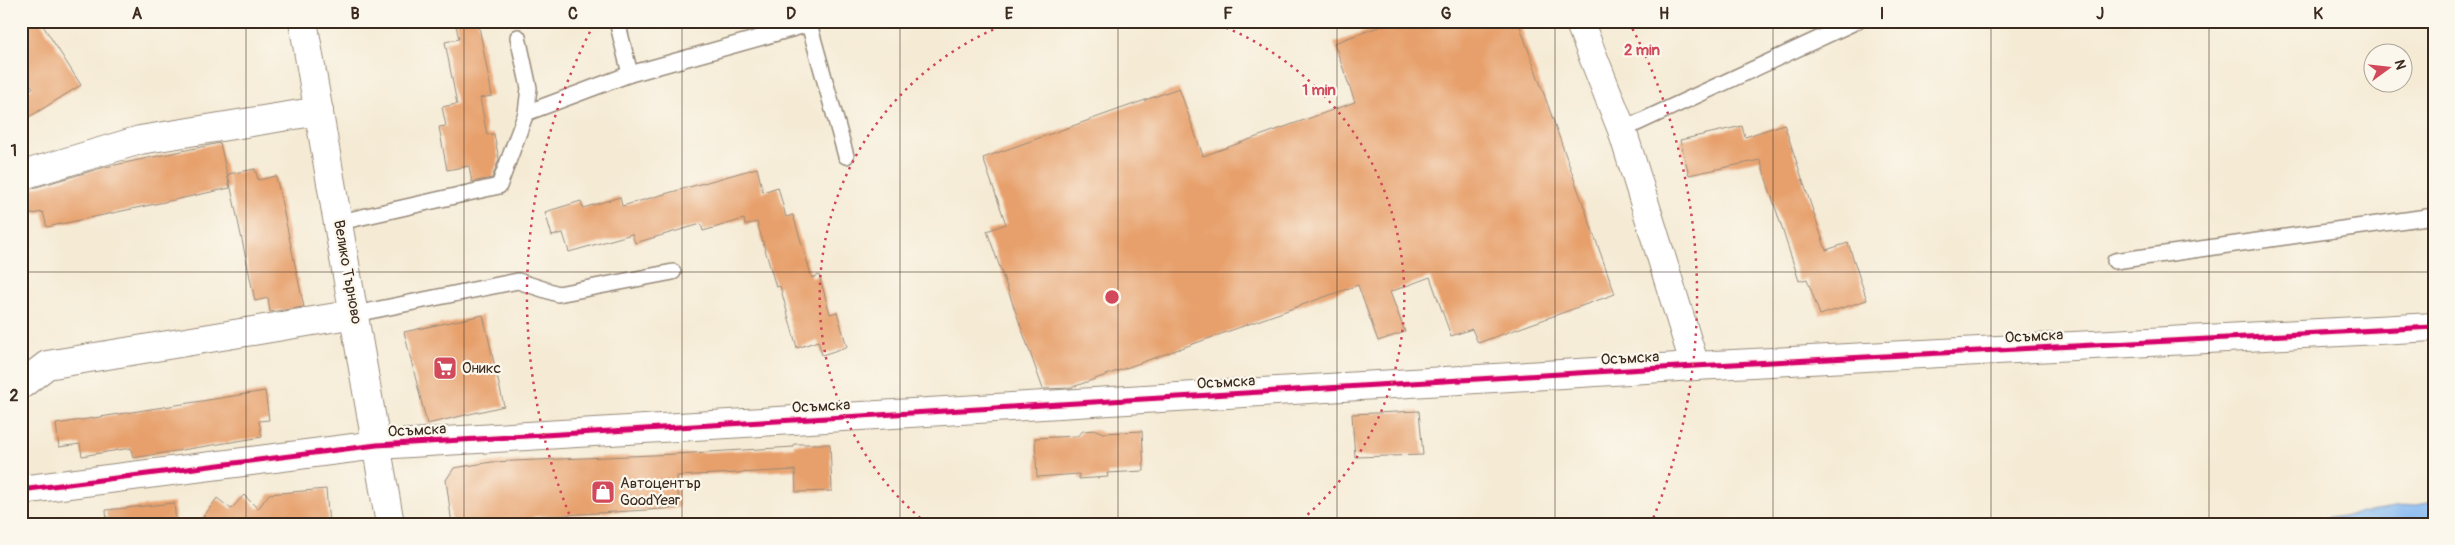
<svg xmlns="http://www.w3.org/2000/svg" width="2455" height="545" font-family="Pangolin,sans-serif">
	<style>
		.water { fill: #82b7f1; stroke: #5e7088 }
		.building { fill: #e7a06c }
		.lines { fill: none; stroke-linecap: round; stroke-linejoin: round }
		.lane-casing { stroke: #988a7a; stroke-width: 18 }
		.street-casing { stroke: #988a7a; stroke-width: 30 }
		.secondary-casing { stroke: #988a7a; stroke-width: 30 }
		.lane { stroke: #fff; stroke-width: 15 }
		.street { stroke: #fff; stroke-width: 28 }
		.secondary { stroke: #fff; stroke-width: 28 }
		.cycleway-casing { stroke: #fbf7ec; stroke-width: 8 }
		.cycleway { stroke: #d6006c; stroke-width: 5 }
		.grid { fill: none; stroke: #3b2a1e; stroke-width: 1; stroke-opacity: 0.55 }
		.ring { fill: none; stroke: #d1495b; stroke-width: 2.5; stroke-dasharray: 2.5 5 }
		.labels { text-anchor: middle; stroke-width: 4.5; stroke-linejoin: round; paint-order: stroke }
		.street-label { font-size: 15px; fill: #3b2a1e; stroke: #fbf7ec }
		.poi-label { font-size: 15px; fill: #3b2a1e; stroke: #fbf7ec; text-anchor: start }
		.centre { fill: #d1495b; stroke: #fbf7ec; stroke-width: 2.5 }
		.ring-label { font-size: 15px; text-anchor: middle; font-weight: bold; fill: #d1495b; stroke: #fbf7ec; stroke-width: 4.5; stroke-linejoin: round; paint-order: stroke }
		.neatline { fill: none; stroke: #3b2a1e; stroke-width: 2 }
		.grid-label { font-size: 16px; text-anchor: middle; font-weight: bold; fill: #3b2a1e }
	</style>
	<rect width="100%" height="100%" fill="#fbf7ec"/>
	<filter id="ink" filterUnits="userSpaceOnUse"><feTurbulence type="fractalNoise" baseFrequency=".02" numOctaves="2"/><feDisplacementMap in="SourceGraphic" scale="10" xChannelSelector="R" yChannelSelector="G"/><feConvolveMatrix kernelMatrix="1 2 1 2 8 2 1 2 1" color-interpolation-filters="sRGB"/></filter>
	<filter id="wash" filterUnits="userSpaceOnUse"><feTurbulence type="fractalNoise" baseFrequency=".0096" numOctaves="4" result="noise"/><feDisplacementMap in="SourceGraphic" scale="20" xChannelSelector="R" yChannelSelector="G"/><feGaussianBlur stdDeviation="1.12" result="paint"/><feColorMatrix in="noise" values="0 0 0 0 0 0 0 0 0 0 0 0 0 0 0 0 0 1.4 0 .05"/><feComposite in="paint" operator="in"/></filter>
	<g filter="url(#wash)">
		<rect width="100%" height="100%" fill="#f5ebd5"/>
		<polygon class="water" points="2434,502 2434,524 2257,524 2303,522"/>
		<g id="blocks">
			<g class="building">
				<polygon points="21,21 40,21 81,85 21,122 21,95 33,88 21,69"/>
				<polygon points="455,21 478,21 492,96 480,98 487,135 494,134 499,159 492,178 472,182 469,166 447,170 439,127 446,126 442,107 457,104 445,42 459,39"/>
				<polygon points="1395,21 1518,21 1615,294 1478,343 1472,329 1451,336 1430,277 1390,292 1405,332 1378,341 1358,285 1070,388 1043,389 987,231 1006,224 983,158 1179,88 1203,156 1355,102 1334,43"/>
				<polygon points="1784,124 1826,250 1848,243 1867,300 1820,315 1807,279 1799,281 1760,160 1689,175 1680,140 1742,126 1745,137"/>
				<polygon points="220,143 230,188 47,227 43,212 26,215 22,193 33,188 105,167"/>
				<polygon points="757,168 763,192 778,187 786,217 793,215 812,278 819,275 830,314 837,312 847,347 822,355 818,341 797,348 780,286 776,287 757,222 745,225 744,219 703,231 701,224 635,243 632,234 569,252 563,233 552,236 545,212 581,201 583,208 620,197 622,206"/>
				<polygon points="255,169 258,180 276,176 304,307 270,312 268,298 255,301 228,174"/>
				<polygon points="483,315 504,406 427,424 404,332"/>
				<polygon points="265,391 269,420 259,421 262,437 133,458 131,448 82,456 80,444 59,447 56,424"/>
				<polygon points="1419,411 1423,455 1355,457 1352,414"/>
				<polygon points="1096,430 1103,433 1142,431 1144,471 1107,473 1108,477 1079,479 1079,474 1037,477 1035,438 1077,436 1083,431"/>
				<polygon points="794,444 830,444 832,491 796,492 795,470 677,476 679,508 533,517 534,524 452,524 446,480 454,468 492,462 675,454 794,447"/>
				<polygon points="326,489 329,524 198,524 217,498 231,509 244,495 258,509 269,494"/>
				<polygon points="174,503 176,524 107,524 106,510"/>
			</g>
		</g>
	</g>
	<g filter="url(#ink)">
		<use href="#blocks" fill-opacity="0" stroke="#988a7a" stroke-width="1"/>
		<g class="lines">
			<g class="lane-casing">
				<g id="lane">
					<polyline points="617,21 630,74 809,24 846,156"/>
					<polyline points="526,113 630,74"/>
					<polyline points="1622,130 1857,21"/>
					<polyline points="340,222 499,186 526,113 529,88 518,37"/>
					<polyline points="2115,261 2434,216"/>
					<polyline points="355,314 518,281 558,294 673,272"/>
				</g>
			</g>
			<g class="street-casing">
				<g id="street">
					<polyline points="1579,21 1622,130 1695,366"/>
					<polyline points="21,178 26,174 140,140 319,111"/>
					<polyline points="21,385 47,365 355,314"/>
					<polyline points="21,490 377,445 1695,366 2434,327"/>
				</g>
			</g>
			<g class="secondary-casing">
				<polyline id="secondary" points="303,21 390,524"/>
			</g>
			<use href="#lane" class="lane"/>
			<use href="#street" class="street"/>
			<use href="#secondary" class="secondary"/>
			<g class="cycleway-casing">
				<polyline id="cycleway" points="21,490 377,445 1695,366 2434,327"/>
			</g>
			<use href="#cycleway" class="cycleway"/>
		</g>
	</g>
	<path class="grid" d="M246 21V524M464 21V524M682 21V524M900 21V524M1118 21V524M1337 21V524M1555 21V524M1773 21V524M1991 21V524M2209 21V524M21 272H2434"/>
	<g class="ring">
		<path d="M926 523A293 293 0 0 1 1012 22M1212 22A293 293 0 0 1 1298 523"/>
		<path d="M572 521A585 585 0 0 1 595 22M1629 22A585 585 0 0 1 1652 521"/>
	</g>
	<defs>
		<g id="supermarket-square" transform="scale(1.25)"><rect x="-9" y="-9" width="18" height="18" rx="4" fill="#d1495b" stroke="#fbf7ec"/><path d="M-6-5.5h2.5l.6 2H6L4.5 2H-2.5L-4.4-4H-6ZM-1.5 3.2a1.3 1.3 0 1 0 .1 0ZM3 3.2a1.3 1.3 0 1 0 .1 0Z" fill="#fff"/></g>
		<g id="shop-square" transform="scale(1.25)"><rect x="-9" y="-9" width="18" height="18" rx="4" fill="#d1495b" stroke="#fbf7ec"/><path d="M-5-2.5h2.3a2.7 3.5 0 0 1 5.4 0H5L5.5 6h-11ZM-1.5-2.5h3a1.5 2.3 0 0 0-3 0Z" fill="#fff"/></g>
	</defs>
	<g fill-rule="evenodd">
		<use href="#supermarket-square" x="445" y="368"/>
		<use href="#shop-square" x="603" y="492"/>
	</g>
	<g class="labels">
		<g class="street-label">
			<text transform="translate(348 272) rotate(80)" y="5">Велико Търново</text>
			<text transform="translate(2034 336) rotate(-3)" y="5">Осъмска</text>
			<text transform="translate(1630 358) rotate(-3)" y="5">Осъмска</text>
			<text transform="translate(1226 382) rotate(-3)" y="5">Осъмска</text>
			<text transform="translate(821 406) rotate(-3)" y="5">Осъмска</text>
			<text transform="translate(417 430) rotate(-3)" y="5">Осъмска</text>
		</g>
		<g class="poi-label">
			<text x="462" y="373">Оникс</text>
			<text x="620" y="488">Автоцентър<tspan x="620" dy="17">GoodYear</tspan></text>
		</g>
	</g>
	<circle cx="1112" cy="297" r="8" class="centre"/>
	<g class="ring-label">
		<text x="1642" y="55">2 min</text>
		<text x="1319" y="95">1 min</text>
	</g>
	<rect width="2455" height="545" fill="none" stroke="#fbf7ec" stroke-width="55"/>
	<g transform="translate(2388 68) rotate(75)"><circle r="24" fill="#fbf7ec" stroke="#aea59a"/>
	<path d="M0-4L9 19L0 12L-9 19Z" fill="#d1495b"/>
	<text y="-8" font-size="14" font-weight="bold" text-anchor="middle" fill="#3b2a1e">N</text>
	</g>
	<rect x="28" y="28" width="2400" height="490" class="neatline"/>
	<g class="grid-label">
		<text x="137" y="19">A</text>
		<text x="355" y="19">B</text>
		<text x="573" y="19">C</text>
		<text x="791" y="19">D</text>
		<text x="1009" y="19">E</text>
		<text x="1228" y="19">F</text>
		<text x="1446" y="19">G</text>
		<text x="1664" y="19">H</text>
		<text x="1882" y="19">I</text>
		<text x="2100" y="19">J</text>
		<text x="2318" y="19">K</text>
		<text x="14" y="156">1</text>
		<text x="14" y="401">2</text>
	</g>
</svg>
